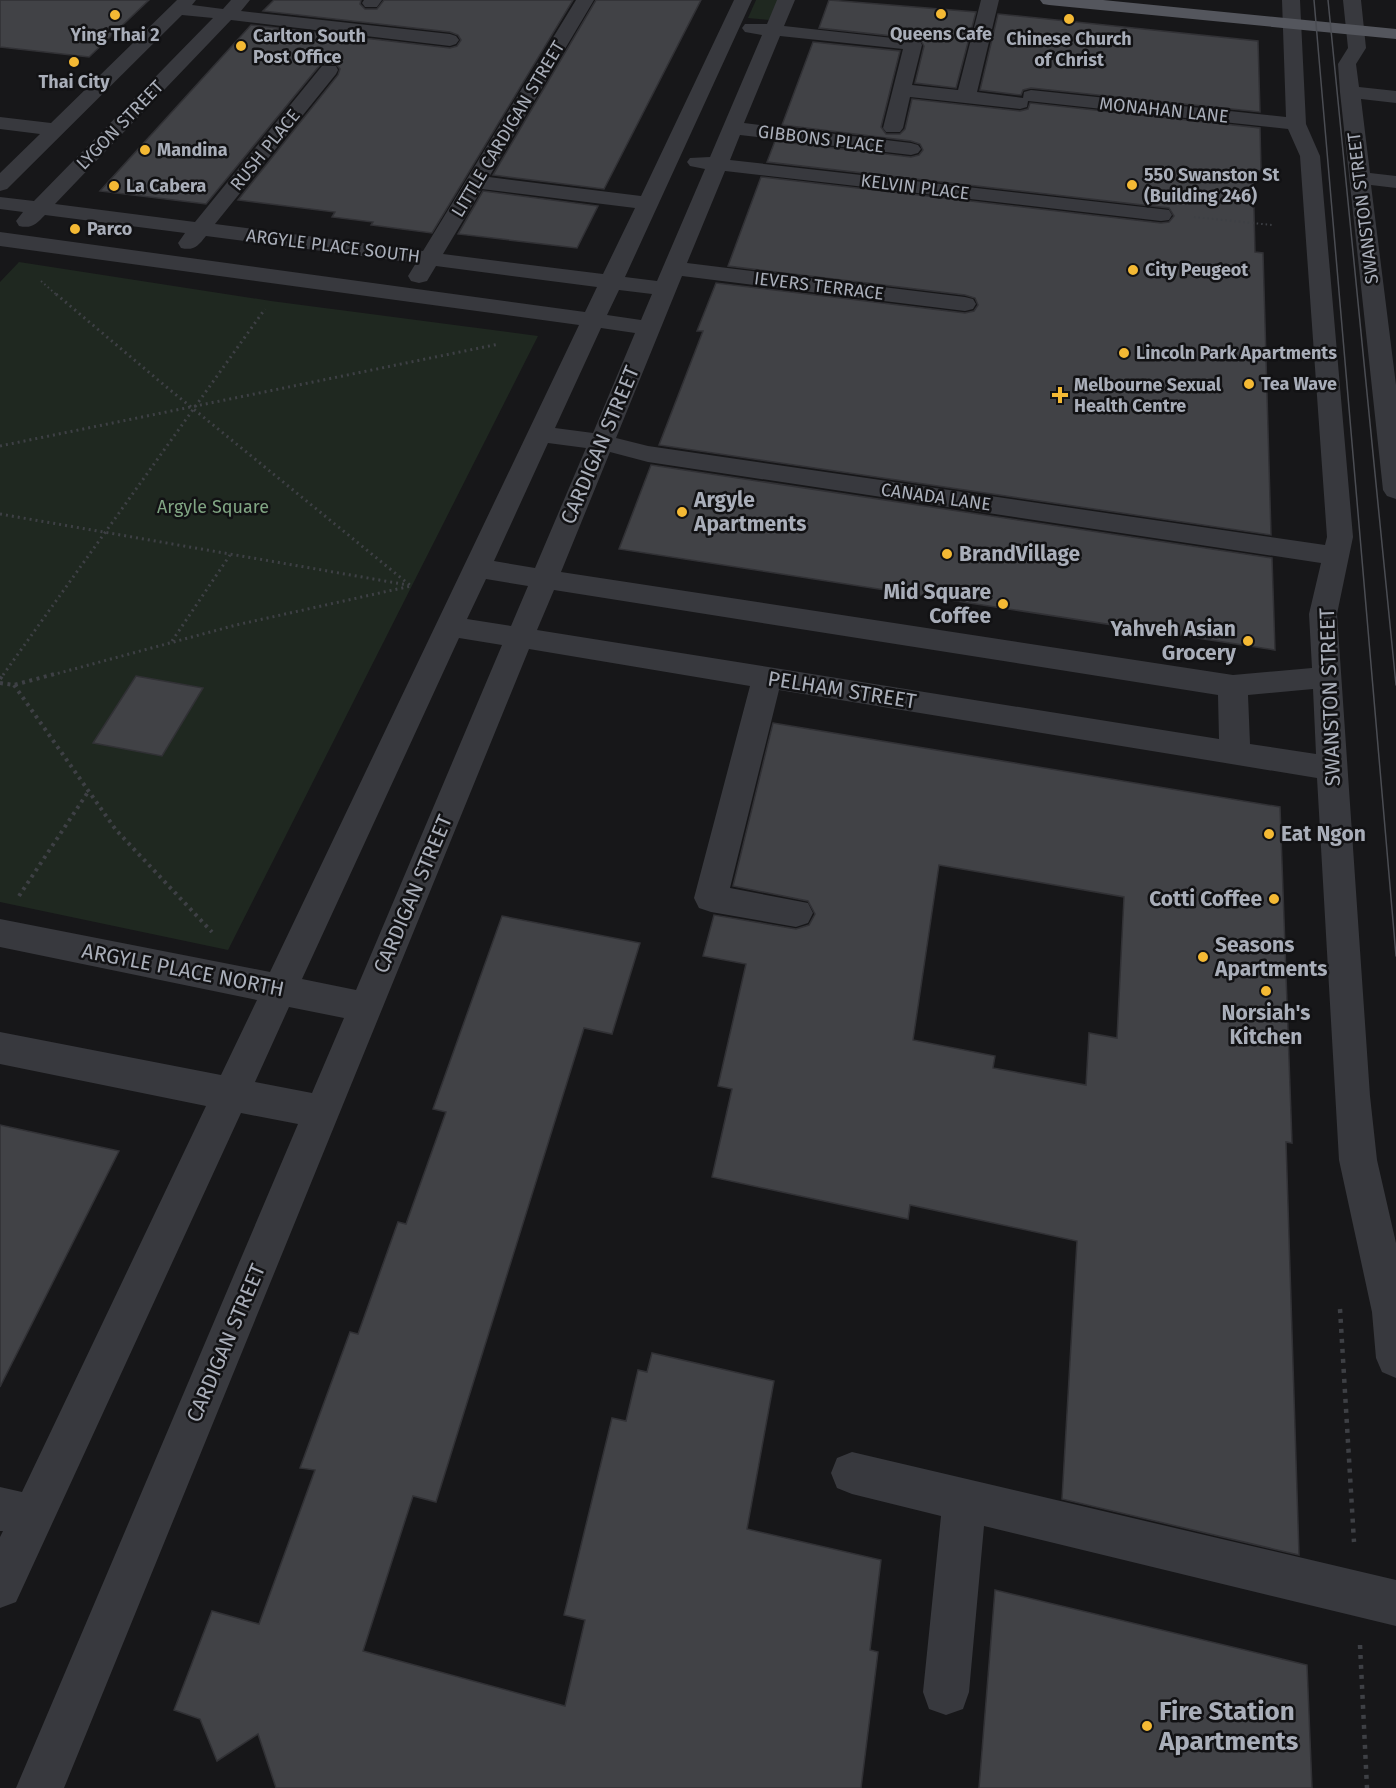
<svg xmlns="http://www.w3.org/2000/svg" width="1396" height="1788" font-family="'Fira Sans',sans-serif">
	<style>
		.green { fill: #1f2820 }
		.building { fill: #414246; stroke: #313135; stroke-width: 1.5; fill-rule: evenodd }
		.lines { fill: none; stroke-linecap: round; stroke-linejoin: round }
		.path-far3 { stroke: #3e4045; stroke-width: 2; stroke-dasharray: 1.5 3; stroke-linecap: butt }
		.path-far2 { stroke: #3e4045; stroke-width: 3; stroke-dasharray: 2 4; stroke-linecap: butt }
		.path-far1 { stroke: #3e4045; stroke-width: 4; stroke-dasharray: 3 4.5; stroke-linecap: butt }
		.path { stroke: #3e4045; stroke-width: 4.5; stroke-dasharray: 4 6; stroke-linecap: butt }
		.minor { fill: #38393e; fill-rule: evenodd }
		.major { fill: #54565d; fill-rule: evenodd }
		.tram { stroke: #4b4d53; stroke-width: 1.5 }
		.poi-dot { fill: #f4b934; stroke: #121214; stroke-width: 2 }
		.labels { text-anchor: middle; stroke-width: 5; stroke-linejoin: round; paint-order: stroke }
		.far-poi-label { font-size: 18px; font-weight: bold; fill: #a9aeb9; stroke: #121214; text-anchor: start }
		.far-street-label { font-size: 18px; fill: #a9aeb9; stroke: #121214 }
		.far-park-label { font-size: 18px; fill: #80a583; stroke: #121214 }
		.street-label { font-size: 21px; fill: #a9aeb9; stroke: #121214 }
		.poi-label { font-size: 21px; font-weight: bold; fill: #a9aeb9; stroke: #121214; text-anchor: start }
		.near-poi-label { font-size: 26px; font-weight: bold; fill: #a9aeb9; stroke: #121214; text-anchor: start }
	</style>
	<rect width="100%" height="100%" fill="#171719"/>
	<g class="green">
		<polygon points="756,0 778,0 769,20 748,18"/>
		<polygon points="19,262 271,301 538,336 228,950 0,902 0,282"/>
	</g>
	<g class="building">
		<polygon points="0,0 149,0 89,57 0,47"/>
		<polygon points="274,0 361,0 360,4 365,9 377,9 384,0 573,0 432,233 371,225 373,222 332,217 335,212 238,200 338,75 340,69 336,64 320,65 206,204 100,191 251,25 450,48 457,46 461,40 458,35 450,32 263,11"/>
		<polygon points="596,0 701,0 604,189 493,175"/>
		<polygon points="829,0 976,12 956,88 915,83 924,46 920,39 819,28"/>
		<polygon points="998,14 1258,41 1260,112 1031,88 1023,90 1021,95 980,90"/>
		<polygon points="813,42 900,51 881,127 886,134 900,134 905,129 912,99 1020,111 1028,109 1030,103 1260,128 1261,171 1253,170 1255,252 1263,253 1271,535 659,445 703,331 697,331 716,283 965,313 974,311 978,305 975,298 965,295 728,266 761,177 1161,223 1169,222 1174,216 1169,208 767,162 775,141 911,157 919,155 923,150 920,144 911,141 782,125"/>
		<polygon points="483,191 598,206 577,248 458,234"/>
		<polygon points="651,465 1272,558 1275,650 619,549"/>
		<polygon points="136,676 203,688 162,756 93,743"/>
		<path d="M773 723 1280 807 1292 1143 1286 1142 1299 1555 1062 1499 1077 1241 910 1205 908 1219 712 1177 732 1089 718 1086 746 964 703 956 714 915 796 929 809 925 815 914 808 901 733 886ZM939 865 1124 897 1117 1038 1089 1033 1086 1085 993 1068 995 1056 913 1040Z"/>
		<polygon points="502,916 640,943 612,1034 584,1028 436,1502 413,1496 363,1651 565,1706 585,1620 564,1615 612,1418 626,1421 638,1370 647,1372 652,1353 774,1381 747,1529 881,1560 870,1650 878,1652 861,1788 276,1788 258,1734 217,1761 200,1719 174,1710 212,1611 259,1624 315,1470 300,1468 350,1332 358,1334 398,1222 406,1224 446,1112 433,1109"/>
		<polygon points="0,1125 119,1151 0,1387"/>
		<polygon points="995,1590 1307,1665 1312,1788 979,1788"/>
	</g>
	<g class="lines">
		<g class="path-far3">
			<polyline points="1194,217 1272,225"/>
			<polyline points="41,281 58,296"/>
		</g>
		<g class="path-far2">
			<polyline points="56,294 164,385 411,586"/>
			<polyline points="0,446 499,344"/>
			<polyline points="0,514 408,585"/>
			<polyline points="172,641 230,555"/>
			<polyline points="3,675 265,309"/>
			<polyline points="52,675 236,625 411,586"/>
		</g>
		<g class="path-far1">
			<polyline points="0,679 4,673"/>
			<polyline points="0,683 14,685 58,673"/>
			<polyline points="14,685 116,830 212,932"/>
			<polyline points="19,896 88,792"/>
		</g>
		<g class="path">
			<polyline points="1340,1309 1354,1542"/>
			<polyline points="1360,1645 1367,1788"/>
		</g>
		<g class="minor">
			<path d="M177 0H196L192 5 223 9 231 0H250L241 11 450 34 456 36 459 40 456 44 450 46 231 20 55 204 195 222 322 66H336L338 70 336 74 215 224 423 251 576 0H594L489 177 641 196 734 0H752L625 277 657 281 705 169 690 166 687 162 690 158 710 157 762 35 745 32 742 28 745 24H767L777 0H795L784 26 920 41 922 45 912 85 958 90 981 0H999L977 92 1023 98 1024 92 1031 90 1286 117 1282 0H1300L1306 124 1320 156 1353 537 1337 614 1370 1096 1377 1160 1396 1243V1378L1382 1372 1376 1358 1372 1312 1339 1160 1317 778 779 690 730 888 808 903 813 913 808 923 796 927 711 912 699 908 694 898 750 686 529 649 64 1788H16L298 1124 241 1113 16 1602 0 1608V1537L3 1531H0V1487L22 1492 206 1106 0 1064V1032L221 1075 257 1000 0 947V919L270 972 579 325 0 246V232L585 312 597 287 436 266 427 281 419 283 411 281 408 276 416 263 206 236C198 246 194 251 181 248L178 243 185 233 45 215C36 224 32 229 19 226L16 221 23 212 0 209V197L34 201 213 18 182 15 7 189 0 191V173L40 134 0 129V117L51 123ZM780 36 903 49 883 128 886 132H900L903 128 910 97 1020 109 1027 107 1028 101 1288 129 1300 156 1327 537 1325 545 648 446 616 438 682 276 965 311 973 309 976 304 973 299 965 297 687 263 725 171 1161 221 1169 220 1172 215 1169 210 1161 209 730 160 740 135 911 155 918 153 921 149 918 145 911 143 744 123ZM482 189 635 208 603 274 443 254ZM619 290 652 294 641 320 607 315ZM601 328 635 333 593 433 555 428ZM548 443 586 448 535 568 494 561ZM610 452 648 462 1321 563 1309 614 1312 668 1233 675 561 572ZM486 579 528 586 511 626 467 619ZM554 590 1218 695 1219 739 537 630ZM459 638 502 645 356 990 302 979ZM1313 689 1316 754 1250 744 1248 695ZM289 1007 344 1018 312 1093 255 1082Z"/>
			<polygon points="364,0 382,0 377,7 365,7 362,3"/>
			<polygon points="1343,0 1361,0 1366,48 1356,64 1359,87 1396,91 1396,103 1361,99 1370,173 1396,176 1396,188 1371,185 1396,385 1396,499 1387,496 1383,490 1340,92 1338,64 1348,48"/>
			<polygon points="852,1452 1396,1580 1396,1626 984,1526 969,1692 963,1709 946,1715 929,1709 923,1692 941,1516 852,1494 837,1488 831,1473 837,1458"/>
		</g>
		<polygon class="major" points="1040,0 1103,0 1396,29 1396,39 1049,5 1043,4"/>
		<g class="tram">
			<polyline points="1314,0 1396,956"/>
			<polyline points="1328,0 1396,685"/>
		</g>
	</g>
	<g class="poi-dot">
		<circle cx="941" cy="14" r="6"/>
		<circle cx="115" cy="15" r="6"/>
		<circle cx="1069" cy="19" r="6"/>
		<circle cx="241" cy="46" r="6"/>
		<circle cx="74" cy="62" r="6"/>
		<circle cx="145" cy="150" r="6"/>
		<circle cx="1132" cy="185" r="6"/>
		<circle cx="114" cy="186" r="6"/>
		<circle cx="75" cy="229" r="6"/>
		<circle cx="1133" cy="270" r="6"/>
		<circle cx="1124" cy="353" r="6"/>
		<circle cx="1249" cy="384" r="6"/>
		<path d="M1057 386h6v6h6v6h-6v6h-6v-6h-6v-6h6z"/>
		<circle cx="682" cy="512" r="6"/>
		<circle cx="947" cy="554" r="6"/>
		<circle cx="1003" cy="604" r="6"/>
		<circle cx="1248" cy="641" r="6"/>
		<circle cx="1269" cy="834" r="6"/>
		<circle cx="1274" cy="899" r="6"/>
		<circle cx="1203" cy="957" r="6"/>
		<circle cx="1266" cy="991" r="6"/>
		<circle cx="1147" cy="1726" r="6"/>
	</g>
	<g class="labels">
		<g class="far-poi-label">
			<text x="941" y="40" text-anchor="middle">Queens Cafe</text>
			<text x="115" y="41" text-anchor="middle">Ying Thai 2</text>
			<text x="253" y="42">Carlton South<tspan x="253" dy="21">Post Office</tspan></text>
			<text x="1069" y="45" text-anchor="middle">Chinese Church<tspan x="1069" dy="21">of Christ</tspan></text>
			<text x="74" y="88" text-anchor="middle">Thai City</text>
			<text x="157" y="156">Mandina</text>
			<text x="1144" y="181">550 Swanston St<tspan x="1144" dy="21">(Building 246)</tspan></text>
			<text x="126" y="192">La Cabera</text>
			<text x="87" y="235">Parco</text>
			<text x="1145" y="276">City Peugeot</text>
			<text x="1136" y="359">Lincoln Park Apartments</text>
			<text x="1261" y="390">Tea Wave</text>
			<text x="1074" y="391">Melbourne Sexual<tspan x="1074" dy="21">Health Centre</tspan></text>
		</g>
		<g class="far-street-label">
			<text transform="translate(1164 110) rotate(6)" y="6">MONAHAN LANE</text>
			<text transform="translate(120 125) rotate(-46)" y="6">LYGON STREET</text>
			<text transform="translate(508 129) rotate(-59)" y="6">LITTLE CARDIGAN STREET</text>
			<text transform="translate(821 139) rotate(7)" y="6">GIBBONS PLACE</text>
			<text transform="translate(265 150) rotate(-51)" y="6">RUSH PLACE</text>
			<text transform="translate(915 187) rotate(7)" y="6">KELVIN PLACE</text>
			<text transform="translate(1363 208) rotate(-97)" y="6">SWANSTON STREET</text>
			<text transform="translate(333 246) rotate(7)" y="6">ARGYLE PLACE SOUTH</text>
			<text transform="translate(819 286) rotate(7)" y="6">IEVERS TERRACE</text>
			<text transform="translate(936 497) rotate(8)" y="6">CANADA LANE</text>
		</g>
		<g class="far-park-label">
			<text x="213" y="513">Argyle Square</text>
		</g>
		<g class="street-label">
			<text transform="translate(600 445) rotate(-67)" y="7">CARDIGAN STREET</text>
			<text transform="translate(842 690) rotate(9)" y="7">PELHAM STREET</text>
			<text transform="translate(1330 697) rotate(-92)" y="7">SWANSTON STREET</text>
			<text transform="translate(413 894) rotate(-67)" y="7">CARDIGAN STREET</text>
			<text transform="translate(183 970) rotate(11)" y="7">ARGYLE PLACE NORTH</text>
			<text transform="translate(226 1343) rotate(-67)" y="7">CARDIGAN STREET</text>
		</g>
		<g class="poi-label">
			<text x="694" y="507">Argyle<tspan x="694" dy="24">Apartments</tspan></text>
			<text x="959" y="561">BrandVillage</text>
			<text x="991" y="599" text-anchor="end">Mid Square<tspan x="991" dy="24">Coffee</tspan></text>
			<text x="1236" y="636" text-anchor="end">Yahveh Asian<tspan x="1236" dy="24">Grocery</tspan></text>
			<text x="1281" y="841">Eat Ngon</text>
			<text x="1262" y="906" text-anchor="end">Cotti Coffee</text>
			<text x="1215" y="952">Seasons<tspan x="1215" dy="24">Apartments</tspan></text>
			<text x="1266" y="1020" text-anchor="middle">Norsiah's<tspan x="1266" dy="24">Kitchen</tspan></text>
		</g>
		<g class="near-poi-label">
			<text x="1159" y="1720">Fire Station<tspan x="1159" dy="30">Apartments</tspan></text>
		</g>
	</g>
</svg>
